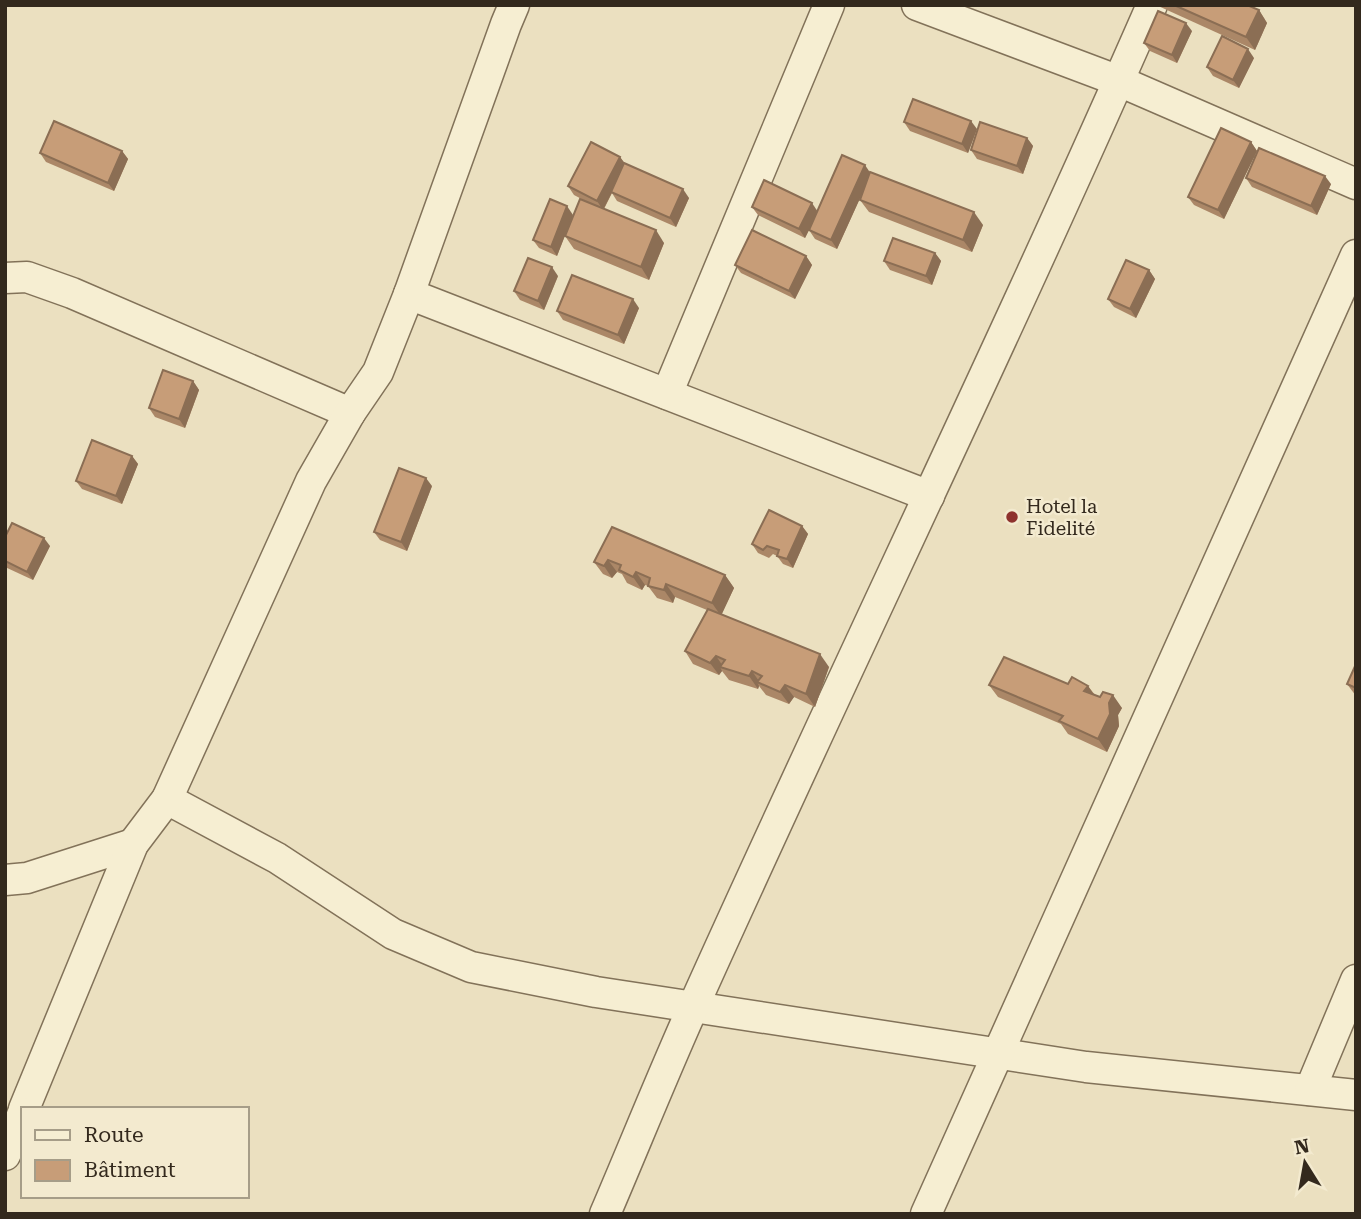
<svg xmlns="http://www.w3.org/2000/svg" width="1361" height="1219" font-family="'Roboto Serif',serif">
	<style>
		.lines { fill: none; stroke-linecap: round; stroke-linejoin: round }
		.street-casing { stroke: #827259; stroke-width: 33 }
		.street { stroke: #f6eed2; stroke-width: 30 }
		.wall { fill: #ab8767 }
		.shaded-wall { fill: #8b6e54 }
		.building { fill: #c79d78; stroke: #8b6e54; stroke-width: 2 }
		.poi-dot { fill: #8e322d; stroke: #f3eacf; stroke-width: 2.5 }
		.labels { text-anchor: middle; stroke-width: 5; stroke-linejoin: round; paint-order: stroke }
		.poi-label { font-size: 19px; fill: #33291d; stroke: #f3eacf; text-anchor: start }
	</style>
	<rect width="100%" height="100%" fill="#ebe0c0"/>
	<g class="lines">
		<g class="street-casing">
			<g id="street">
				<polyline points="917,5 1119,81 1356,184"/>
				<polyline points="5,278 27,277 72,293 350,413"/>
				<polyline points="409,294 929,496"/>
				<polyline points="667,394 829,5"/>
				<polyline points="167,799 277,858 393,934 471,967 596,992 1086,1067 1356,1095"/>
				<polyline points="5,880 27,878 133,844"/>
				<polyline points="1310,1090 1356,980"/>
				<polyline points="24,1109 133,844 167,799 311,481 350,413 378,372 409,294 506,24 514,5"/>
				<polyline points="5,1155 23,1113"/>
				<path d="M605 1214C635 1144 663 1074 694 1005 844 671 1005 341 1152 5"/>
				<polyline points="926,1214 1356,255"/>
			</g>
		</g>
		<use href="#street" class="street"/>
	</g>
	<g class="wall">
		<polygon points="1156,5 1247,5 1259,10 1267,23 1255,50"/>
		<polygon points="1192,31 1177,63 1150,51 1144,43"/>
		<polygon points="1254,58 1239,88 1213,76 1207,67"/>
		<polygon points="904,122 977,129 968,153 910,131"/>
		<polygon points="1027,138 1033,146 1023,174 977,159 971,150"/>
		<polygon points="1251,142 1257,151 1224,219 1194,205 1188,197"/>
		<polygon points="122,151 128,159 114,191 46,162 40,153"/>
		<polygon points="620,157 625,164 689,198 676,227 617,201 612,193 604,209 664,243 649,280 574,249 565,236 593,205 574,195 568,186"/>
		<polygon points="870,172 983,225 972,252 869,212 860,200 861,196 837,249 815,239 809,230 805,238 758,215 752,207 817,211"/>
		<polygon points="1246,178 1331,184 1317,215 1252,187"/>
		<polygon points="573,215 557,256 539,248 533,240"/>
		<polygon points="935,253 941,261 932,285 890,270 884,261"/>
		<polygon points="806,256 812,265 795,299 741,273 735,265"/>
		<polygon points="1149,270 1155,279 1136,318 1114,307 1108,299"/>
		<polygon points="558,276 544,310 520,300 514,291"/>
		<polygon points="639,308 624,344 563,320 557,311"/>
		<polygon points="193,381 199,390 185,428 155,417 149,408"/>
		<polygon points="132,456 138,464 122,504 82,489 76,481"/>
		<polygon points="432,486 407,551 380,540 374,532"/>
		<polygon points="802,526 808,534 793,568 783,564 777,556 773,554 769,558 758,553 752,544"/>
		<polygon points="612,527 725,575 734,588 721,615 829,667 815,707 794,697 789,704 766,695 759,686 758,689 729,680 722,671 719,675 693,664 685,651 707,610 675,597 673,603 657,598 648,586 645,585 642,590 627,583 622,574 617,572 612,578 603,574 594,562"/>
		<polygon points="5,537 50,546 33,580 5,567"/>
		<polygon points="1356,664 1356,696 1347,684"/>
		<polygon points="1068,684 1088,686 1095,695 1122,708 1118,715 1119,726 1107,752 1068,734 1061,724 998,697 989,685"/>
	</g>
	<g class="shaded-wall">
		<polygon points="1259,10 1267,23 1255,50 1246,37"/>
		<polygon points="1186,23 1192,31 1177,63 1172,55"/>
		<polygon points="1248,49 1254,58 1239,88 1233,80"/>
		<polygon points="971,121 977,129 968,153 962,144"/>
		<polygon points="1027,138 1033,146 1023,174 1017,166"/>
		<polygon points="1251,142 1257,151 1224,219 1218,210"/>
		<polygon points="122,151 128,159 114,191 108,183"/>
		<polygon points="620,157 626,165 603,210 597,201"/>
		<polygon points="865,165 871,174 837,249 831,240"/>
		<polygon points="1325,176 1331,184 1317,215 1311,206"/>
		<polygon points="683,189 689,198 676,227 670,218"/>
		<polygon points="812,203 818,212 805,238 799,229"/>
		<polygon points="567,206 573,215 557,256 551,247"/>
		<polygon points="974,212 983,225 972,252 963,240"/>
		<polygon points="656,230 664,243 649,280 641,267"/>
		<polygon points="935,253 941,261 932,285 926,276"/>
		<polygon points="806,256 812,265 795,299 789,291"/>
		<polygon points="552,267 558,276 544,310 538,301"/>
		<polygon points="1149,270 1155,279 1136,318 1130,309"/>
		<polygon points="633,299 639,308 624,344 618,335"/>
		<polygon points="193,381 199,390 185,428 179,419"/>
		<polygon points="132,456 138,464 122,504 116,496"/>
		<polygon points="426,478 432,486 407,551 401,542"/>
		<polygon points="802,526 808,534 793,568 787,559"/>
		<polygon points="44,538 50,546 33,580 27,572"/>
		<polygon points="608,560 617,572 612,578 604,566"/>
		<polygon points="636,572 645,585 642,590 633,577"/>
		<polygon points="725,575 734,588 721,616 712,603"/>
		<polygon points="666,584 675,597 673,603 664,590"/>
		<polygon points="820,654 829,667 815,707 806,694"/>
		<polygon points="716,656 725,669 720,667 722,671 719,675 710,663"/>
		<polygon points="752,671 761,684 757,682 759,686 758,689 749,676"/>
		<polygon points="785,685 794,697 789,704 780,692"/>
		<polygon points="1088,686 1097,699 1084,691"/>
		<polygon points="1113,695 1122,708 1118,715 1119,726 1107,752 1098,739 1109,703"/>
	</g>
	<g class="building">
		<polygon points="1174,5 1247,5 1259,10 1246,37"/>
		<polygon points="1158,11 1186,23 1172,55 1144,43"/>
		<polygon points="1222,36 1248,49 1233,80 1207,67"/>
		<polygon points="913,99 971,121 962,144 904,122"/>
		<polygon points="54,121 122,151 108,183 40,153"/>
		<polygon points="980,122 1027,138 1017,166 971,150"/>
		<polygon points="1221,128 1251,142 1218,210 1188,197"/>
		<polygon points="591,142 620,157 597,201 568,186"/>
		<polygon points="1259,148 1325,176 1311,206 1246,178"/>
		<polygon points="842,155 865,165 831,240 809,230"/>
		<polygon points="624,163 683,189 670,218 611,192"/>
		<polygon points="870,172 974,212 963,240 860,200"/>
		<polygon points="764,180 812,203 799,229 752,207"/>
		<polygon points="550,199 567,206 551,247 533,240"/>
		<polygon points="580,199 656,230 641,267 565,236"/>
		<polygon points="752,230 806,256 789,291 735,265"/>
		<polygon points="893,238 935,253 926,276 884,261"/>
		<polygon points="528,258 552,267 538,301 514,291"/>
		<polygon points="1126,260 1149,270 1130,309 1108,299"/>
		<polygon points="572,275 633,299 618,335 557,311"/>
		<polygon points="163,370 193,381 179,419 149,408"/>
		<polygon points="92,440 132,456 116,496 76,481"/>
		<polygon points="399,468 426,478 401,542 374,532"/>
		<polygon points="769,510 802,526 787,559 777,556 779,550 767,546 763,550 752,544"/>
		<polygon points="12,523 44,538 27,572 5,561 5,537"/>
		<polygon points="612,527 725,575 712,603 666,584 664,590 648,586 650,578 636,572 633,577 619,570 621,565 608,560 604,566 594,562"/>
		<polygon points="708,609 820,654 806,694 785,685 780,692 757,682 762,676 752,671 749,676 720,667 725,660 716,656 710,663 685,651"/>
		<polygon points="1004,657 1068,684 1072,677 1088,686 1084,691 1100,697 1103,692 1113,695 1109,703 1110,714 1098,739 1059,721 1063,716 989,685"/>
		<polygon points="1356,664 1356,688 1347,684"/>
	</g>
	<circle class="poi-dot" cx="1012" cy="517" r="7"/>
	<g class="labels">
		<g class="poi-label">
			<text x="1026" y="513">Hotel la<tspan x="1026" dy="22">Fidelité</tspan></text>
		</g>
	</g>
	<rect width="1361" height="1219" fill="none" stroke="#33291d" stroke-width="14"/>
	<rect x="21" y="1107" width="228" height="91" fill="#f3eacf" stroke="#a69d88" stroke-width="2"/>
	<rect x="35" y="1130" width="35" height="10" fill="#f6eed2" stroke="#a69d88" stroke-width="2"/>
	<text x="84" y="1142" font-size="21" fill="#33291d">Route</text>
	<rect x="35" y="1160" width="35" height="21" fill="#c79d78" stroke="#a69d88" stroke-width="2"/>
	<text x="84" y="1177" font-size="21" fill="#33291d">Bâtiment</text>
	<g transform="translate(1305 1163) rotate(349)" stroke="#f3eacf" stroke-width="5" paint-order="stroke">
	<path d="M0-5L12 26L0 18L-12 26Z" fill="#33291d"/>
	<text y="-10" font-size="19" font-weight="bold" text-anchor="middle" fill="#33291d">N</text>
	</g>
</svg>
